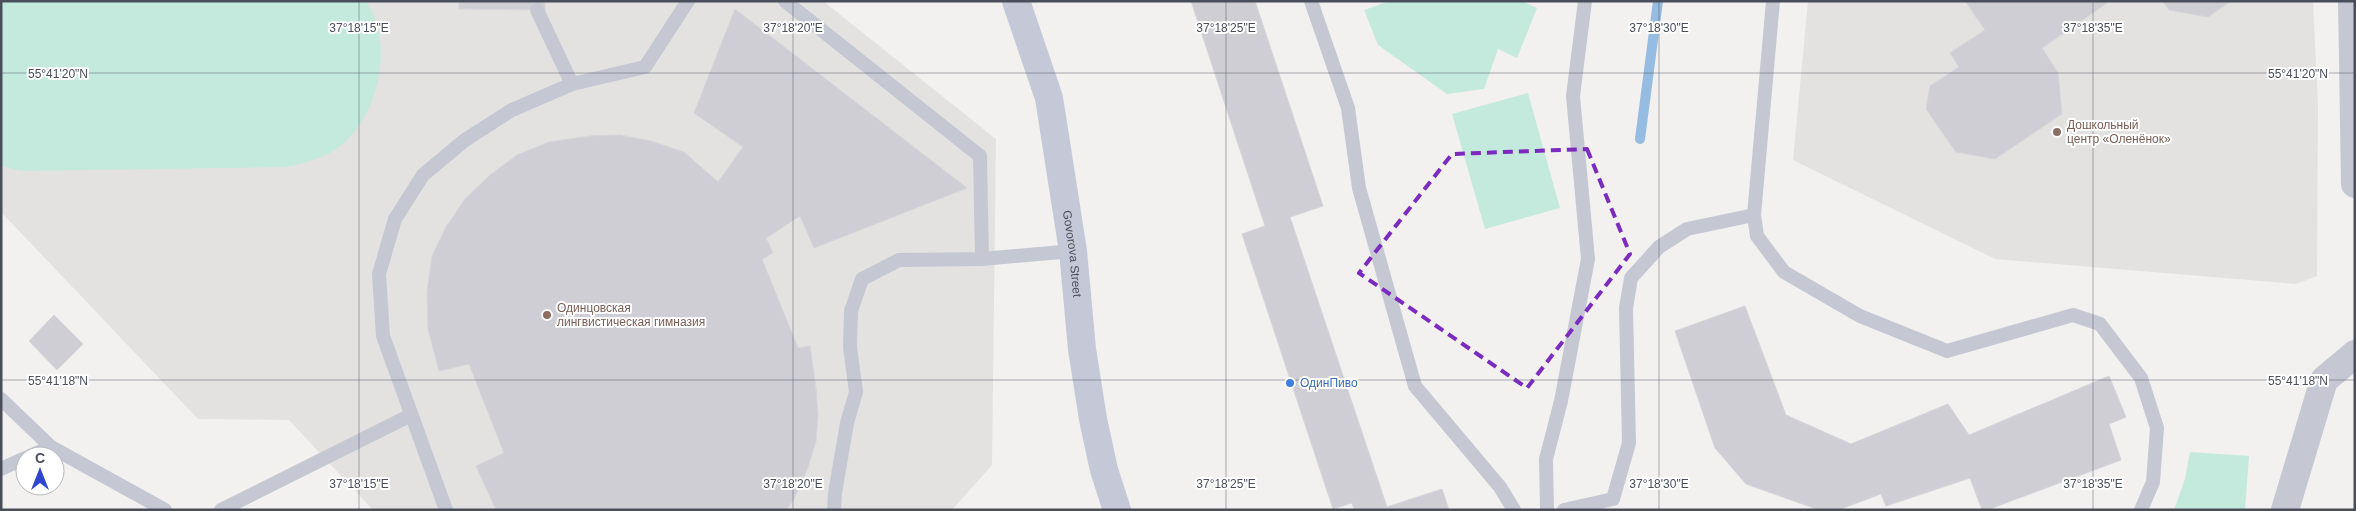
<svg xmlns="http://www.w3.org/2000/svg" width="2356" height="511" font-family="Helvetica,sans-serif">
	<style>
		.education { fill: #e3e2e1 }
		.green { fill: #c4eade }
		.lines { fill: none; stroke-linecap: round; stroke-linejoin: round }
		.stream { stroke: #96bce2; stroke-width: 10 }
		.building { fill: #ceced4; stroke: #d5d5da }
		.service { stroke: #c5c8d3; stroke-width: 14 }
		.minor { stroke: #c5c8d3; stroke-width: 28 }
		.secondary { stroke: #c5c8d6; stroke-width: 28 }
		.marked { fill: none; stroke: #7b2cbf; stroke-width: 4; stroke-dasharray: 10 6; stroke-linejoin: round }
		.ticks { fill: none; stroke: #4a4e5b; stroke-width: 1; stroke-opacity: 0.45 }
		.education-dot { fill: #8d6e63; stroke: #fff; stroke-width: 2 }
		.shop-dot { fill: #3f7fe0; stroke: #fff; stroke-width: 2 }
		.labels { text-anchor: middle; stroke-width: 4; stroke-linejoin: round; paint-order: stroke }
		.education-label { font-size: 12px; fill: #785e54; stroke: #fff; text-anchor: start }
		.street-label { font-size: 12px; fill: #4a4e5b; stroke: #fff }
		.shop-label { font-size: 12px; fill: #366cbe; stroke: #fff; text-anchor: start }
		.ticks-label { font-size: 12px; text-anchor: middle; fill: #4a4e5b; stroke: #fff; stroke-width: 4; stroke-linejoin: round; paint-order: stroke }
	</style>
	<rect width="100%" height="100%" fill="#f2f1f0"/>
	<g class="education">
		<polygon points="1,1 823,1 996,139 992,465 952,510 373,510 289,420 198,419 1,212"/>
		<polygon points="1808,1 2313,1 2318,105 2317,276 2296,284 1995,259 1793,160"/>
	</g>
	<g class="green">
		<path d="M1 1H366C395 43 379 117 339 147 322 159 305 163 286 167L22 171 1 166Z"/>
		<polygon points="1390,1 1522,1 1537,8 1517,58 1498,49 1484,89 1447,94 1378,45 1364,10"/>
		<polygon points="1528,93 1560,208 1485,229 1452,114"/>
		<polygon points="2190,452 2249,456 2245,510 2174,510 2185,479"/>
	</g>
	<g class="lines">
		<polyline class="stream" points="1640,139 1658,1"/>
	</g>
	<g class="building">
		<polygon points="459,1 545,1 545,10 459,9"/>
		<polygon points="1191,1 1255,1 1323,206 1290,217 1387,507 1442,489 1449,510 1354,510 1352,503 1333,509 1242,234 1265,226"/>
		<polygon points="1965,1 2110,1 2042,48 2058,73 2062,114 1995,159 1956,152 1926,109 1930,86 1959,67 1950,53 1985,30"/>
		<polygon points="2163,1 2231,1 2208,17 2169,10"/>
		<polygon points="735,9 967,188 814,248 800,216 766,238 773,253 762,259 798,348 810,346 816,389 818,416 816,441 807,470 793,501 786,510 496,510 476,466 504,453 469,364 439,371 428,329 427,292 432,256 446,227 465,199 490,175 517,155 549,142 590,136 620,135 651,141 684,152 718,182 743,147 694,113"/>
		<polygon points="1745,306 1786,415 1851,444 1948,404 1969,435 2109,376 2126,417 2109,424 2121,460 1987,510 1982,510 1970,478 1886,506 1881,494 1838,510 1819,510 1746,484 1715,448 1675,331"/>
		<polygon points="54,315 83,344 57,370 29,341"/>
	</g>
	<g class="lines">
		<g class="service">
			<polyline points="785,1 980,156 982,259"/>
			<polyline points="1311,1 1348,108 1359,188 1415,386 1500,487 1514,510"/>
			<polyline points="1773,1 1754,215 1757,236 1784,272 1860,316 1947,351 2073,315 2100,324 2141,378 2157,428 2153,482 2141,510"/>
			<polyline points="537,10 572,84"/>
			<polyline points="1,399 51,447 165,510"/>
			<polyline points="30,456 51,447"/>
			<polyline points="1,469 25,458"/>
			<polyline points="221,510 411,415"/>
			<polyline points="446,510 383,336 379,274 395,219 423,175 465,140 512,110 572,84 645,67 688,1"/>
			<polyline points="834,510 835,493 847,423 856,392 850,347 851,311 862,279 899,260 982,259 1073,251"/>
			<polyline points="1547,510 1546,459 1561,401 1588,259 1573,96 1585,1"/>
			<polyline points="1564,510 1613,499 1629,443 1626,308 1631,278 1659,247 1687,229 1754,215"/>
		</g>
		<g class="minor">
			<polyline points="2352,1 2355,184"/>
			<polyline points="2285,510 2324,380 2355,354"/>
		</g>
		<path class="secondary" id="s1" d="M1016 1 1049 98 1073 251 1082 349 1093 419 1104 470 1117 510"/>
	</g>
	<path class="marked" d="M1587 149 1630 254 1527 388 1359 273 1452 154Z"/>
	<path class="ticks" d="M359 1V510M793 1V510M1226 1V510M1659 1V510M2093 1V510M1 73H2355M1 380H2355"/>
	<g class="education-dot">
		<circle cx="2057" cy="132" r="5"/>
		<circle cx="547" cy="315" r="5"/>
	</g>
	<circle class="shop-dot" cx="1290" cy="383" r="5"/>
	<g class="labels">
		<g class="education-label">
			<text x="2067" y="129">Дошкольный<tspan x="2067" dy="14">центр «Оленёнок»</tspan></text>
			<text x="557" y="312">Одинцовская<tspan x="557" dy="14">лингвистическая гимназия</tspan></text>
		</g>
		<g class="street-label">
			<text dy="4" stroke="none"><textPath href="#s1" startOffset="260">Govorova Street</textPath></text>
		</g>
		<g class="shop-label">
			<text x="1300" y="387">ОдинПиво</text>
		</g>
	</g>
	<g class="ticks-label">
		<text x="359" y="32">37°18'15"E</text>
		<text x="793" y="32">37°18'20"E</text>
		<text x="1226" y="32">37°18'25"E</text>
		<text x="1659" y="32">37°18'30"E</text>
		<text x="2093" y="32">37°18'35"E</text>
		<text x="58" y="78">55°41'20"N</text>
		<text x="2298" y="78">55°41'20"N</text>
		<text x="58" y="385">55°41'18"N</text>
		<text x="2298" y="385">55°41'18"N</text>
		<text x="359" y="488">37°18'15"E</text>
		<text x="793" y="488">37°18'20"E</text>
		<text x="1226" y="488">37°18'25"E</text>
		<text x="1659" y="488">37°18'30"E</text>
		<text x="2093" y="488">37°18'35"E</text>
	</g>
	<rect width="2356" height="511" fill="none" stroke="#4a4e5b" stroke-width="5"/>
	<g transform="translate(40 471)"><circle r="24" fill="#ffffff" stroke="#b7b8bd"/>
	<path d="M0-4L9 19L0 12L-9 19Z" fill="#2e45ce"/>
	<text y="-8" font-size="14" font-weight="bold" text-anchor="middle" fill="#4a4e5b">С</text>
	</g>
</svg>
